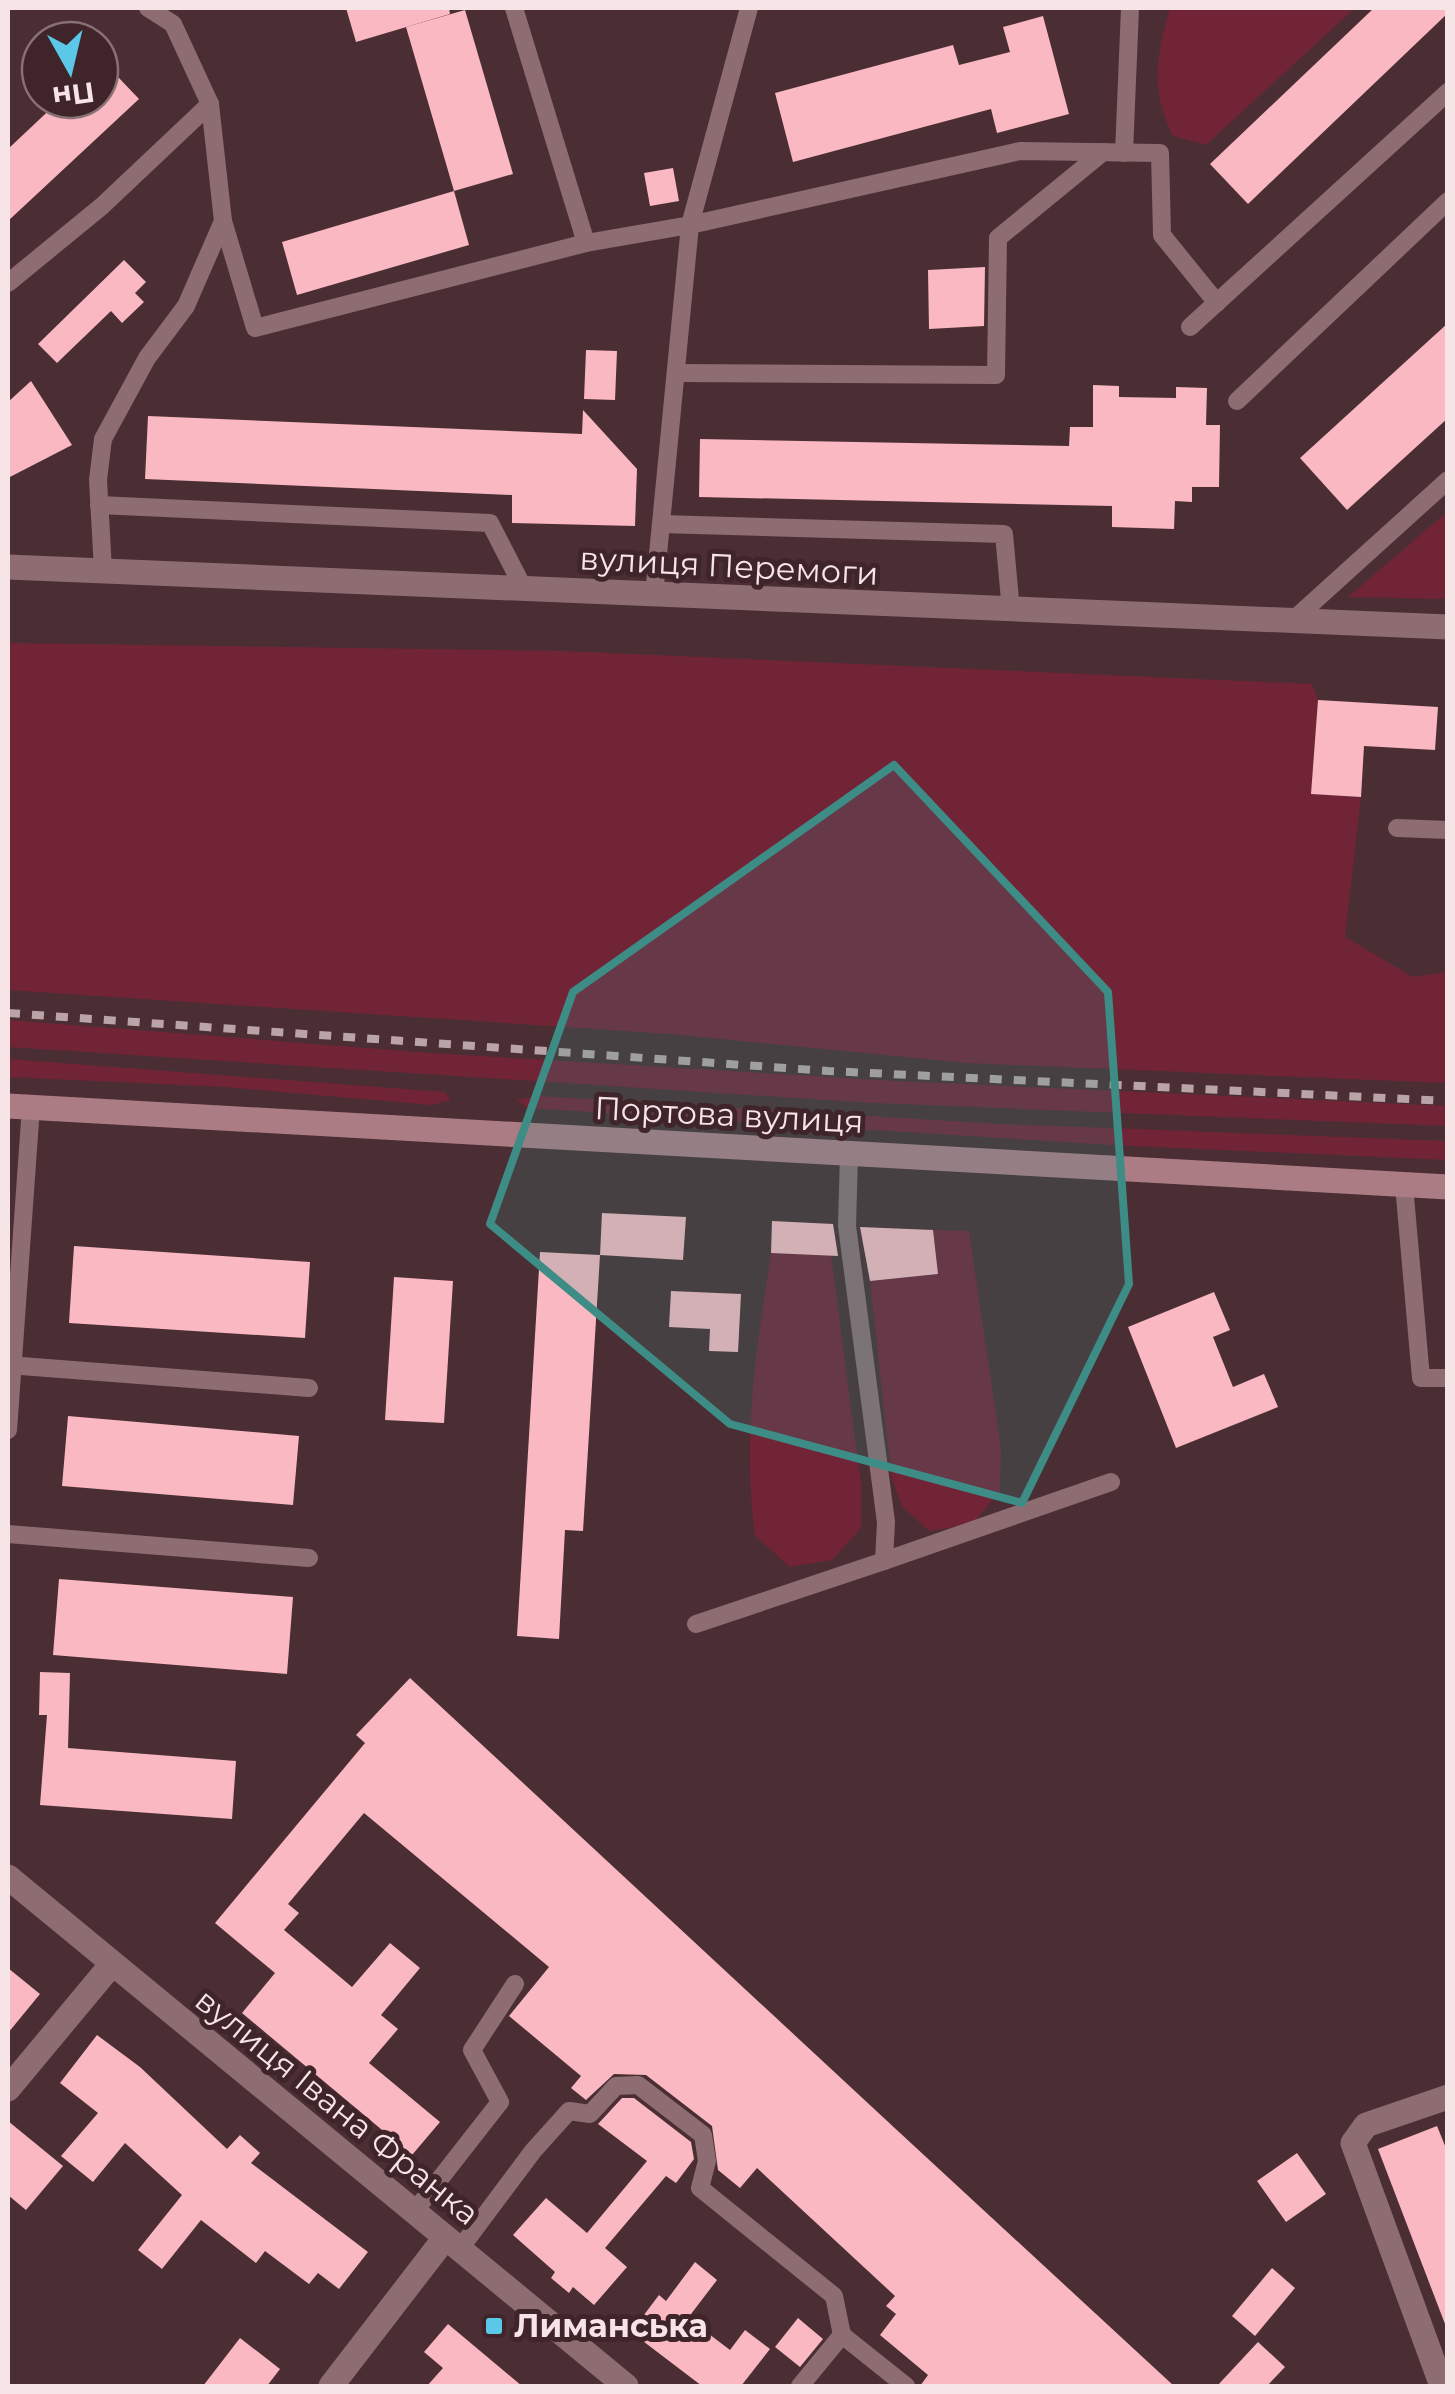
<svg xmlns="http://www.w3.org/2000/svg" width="1455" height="2394" font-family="Montserrat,sans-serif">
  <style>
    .green { fill: #722437 }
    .building { fill: #f9b8c2 }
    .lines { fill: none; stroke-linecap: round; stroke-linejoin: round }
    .lane { stroke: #8d6d72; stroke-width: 18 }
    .street { stroke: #8d6d72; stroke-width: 25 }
    .secondary { stroke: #ac7c84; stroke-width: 25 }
    .rail { stroke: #baa4a7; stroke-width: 8; stroke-dasharray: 12 12; stroke-linecap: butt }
    .marked { fill: #3d8c86; fill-opacity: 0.2; stroke: #3d8c86; stroke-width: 8; stroke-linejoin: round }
    .poi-dot { fill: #5ac8e6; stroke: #3f2429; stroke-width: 4 }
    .labels { text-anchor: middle; stroke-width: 10; stroke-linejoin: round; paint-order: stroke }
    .street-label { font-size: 32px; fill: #f6e4e6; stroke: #3f2429 }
    .poi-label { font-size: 32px; font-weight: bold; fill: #f6e4e6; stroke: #3f2429; text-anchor: start }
  </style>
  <rect width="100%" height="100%" fill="#4a2e33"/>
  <g class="green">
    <path d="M1170 8H1355L1206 145 1173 136C1150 90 1156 56 1170 8Z"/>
    <polygon points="1447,512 1447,599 1348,597"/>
    <polygon points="8,643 563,651 1312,684 1318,700 1311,794 1361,797 1345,937 1413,977 1447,972 1447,1083 967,1063 670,1034 8,990"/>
    <polygon points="8,1020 431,1053 895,1081 1447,1106 1447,1126 874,1103 8,1047"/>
    <polygon points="8,1059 445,1092 451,1100 431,1105 225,1087 8,1077"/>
    <polygon points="539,1096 1000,1124 1447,1141 1447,1160 1111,1145 527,1108 516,1100"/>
    <polygon points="933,1230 969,1231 1001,1449 1000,1491 972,1524 929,1531 902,1506 891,1475 870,1281 937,1274"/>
    <path d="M771 1253 831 1255 861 1485V1528L832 1560 790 1567 755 1536C742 1433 756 1354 771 1253Z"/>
  </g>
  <g class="building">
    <polygon points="346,8 449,8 450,14 356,42"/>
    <polygon points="1374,8 1448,8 1448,13 1248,204 1210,164"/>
    <polygon points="465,10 513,174 454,191 406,27"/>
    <polygon points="1043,16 1069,114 997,133 991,109 793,162 775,93 953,45 959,65 1010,52 1003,27"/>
    <polygon points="100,58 139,99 8,221 8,149 60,100 100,100"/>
    <polygon points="673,168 679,201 650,206 644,173"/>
    <polygon points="454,191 469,245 297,295 282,242"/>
    <polygon points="124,260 146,282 135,293 144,302 122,323 111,311 57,363 38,344"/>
    <polygon points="985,267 984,326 929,329 928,270"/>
    <polygon points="1448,323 1448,418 1347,510 1300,458"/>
    <polygon points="586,350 617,351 615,400 584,399"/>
    <polygon points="31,381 72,445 8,478 8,402"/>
    <polygon points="1093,385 1119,386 1119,397 1176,398 1176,387 1207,388 1206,425 1220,425 1219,487 1192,487 1192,502 1175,501 1174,529 1112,527 1112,506 699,497 700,439 1069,446 1070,427 1093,427"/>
    <polygon points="583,410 637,469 635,526 512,523 512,495 145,479 148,416 582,434"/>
    <polygon points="1318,700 1438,707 1435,750 1364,746 1361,797 1311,794"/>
    <polygon points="602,1213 686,1217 683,1260 600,1255"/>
    <polygon points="772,1221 833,1224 838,1256 771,1253"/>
    <polygon points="860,1227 933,1230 938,1274 870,1281"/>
    <polygon points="74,1246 310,1262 305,1338 69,1323"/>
    <polygon points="540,1252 600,1255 583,1531 565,1530 559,1639 517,1636"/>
    <polygon points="394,1277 453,1281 444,1423 385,1420"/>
    <polygon points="671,1291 741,1294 738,1352 709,1351 710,1329 669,1327"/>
    <polygon points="1214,1292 1230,1330 1213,1337 1233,1387 1264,1374 1278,1407 1176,1448 1128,1327"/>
    <polygon points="68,1416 299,1436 293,1505 62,1486"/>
    <polygon points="59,1579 293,1597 287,1674 53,1655"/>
    <polygon points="40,1672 70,1673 68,1748 236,1761 232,1819 40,1805 47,1715 39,1715"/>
    <polygon points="410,1678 899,2132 1174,2386 920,2386 928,2375 880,2335 896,2314 886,2306 895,2296 757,2168 740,2188 718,2170 712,2126 646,2075 614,2074 586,2100 571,2088 581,2076 509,2016 549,1967 364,1813 288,1904 299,1913 284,1930 352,1987 390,1943 420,1968 381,2015 398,2029 369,2063 440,2122 412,2155 242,2013 275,1973 215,1923 365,1743 356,1735"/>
    <polygon points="8,1968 40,1994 8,2033"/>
    <polygon points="97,2035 140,2067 227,2149 240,2135 260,2153 251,2163 368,2252 339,2289 318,2273 309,2284 265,2251 256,2263 201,2220 162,2269 138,2250 182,2195 125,2143 93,2182 61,2156 98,2113 60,2083"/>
    <polygon points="622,2098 634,2098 691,2142 694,2159 676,2183 666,2176 605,2248 627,2267 594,2305 573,2287 569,2293 551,2278 555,2272 513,2235 546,2198 587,2233 647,2161 598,2124"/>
    <polygon points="8,2121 63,2166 26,2210 8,2195"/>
    <polygon points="1437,2126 1448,2153 1445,2324 1378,2149"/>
    <polygon points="1297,2153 1326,2194 1286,2222 1257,2181"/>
    <polygon points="695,2262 717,2280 688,2318 730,2350 745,2330 770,2349 741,2386 702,2386 631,2332 659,2295 666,2301"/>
    <polygon points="1272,2268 1295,2288 1255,2336 1232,2316"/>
    <polygon points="798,2318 823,2339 800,2367 775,2347"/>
    <polygon points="448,2324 522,2386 427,2386 443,2368 424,2352"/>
    <polygon points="240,2338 280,2369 267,2386 203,2386"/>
    <polygon points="1258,2342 1285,2367 1267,2386 1217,2386"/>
  </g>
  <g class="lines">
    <g class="lane">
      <polyline points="514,8 586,243"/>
      <polyline points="1124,153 1130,8"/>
      <polyline points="223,221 255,328 586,243 690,225 1020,151 1160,153 1162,235 1217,303"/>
      <polyline points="8,283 102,206 210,104"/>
      <polyline points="1190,327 1448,92"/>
      <polyline points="676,373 996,375 998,238 1103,152"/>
      <polyline points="1237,401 1448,201"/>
      <polyline points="99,505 490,523 524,589"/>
      <polyline points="661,524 1004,534 1011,611"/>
      <polyline points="103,570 98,480 103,439 147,358 186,306 223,221 210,104 173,24 148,8"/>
      <polyline points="654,595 690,225 749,8"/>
      <polyline points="1290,623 1448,480"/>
      <polyline points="1397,828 1448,830"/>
      <polyline points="849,1154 847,1226 886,1522 884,1561 1111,1482"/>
      <polyline points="1404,1185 1421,1378 1448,1378"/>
      <polyline points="8,1365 309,1388"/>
      <polyline points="8,1430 31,1107"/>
      <polyline points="8,1534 309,1558"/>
      <polyline points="696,1624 884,1561"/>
      <polyline points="414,2212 500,2102 472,2050 515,1984"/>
      <polyline points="459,2250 533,2151 569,2111 590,2114 616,2086 638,2085 703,2135 707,2161 700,2188 834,2296 842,2335"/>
      <polyline points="800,2386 842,2335 906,2386"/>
    </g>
    <g class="street">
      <polyline points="8,567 1448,627"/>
      <polyline points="8,1877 626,2386"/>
      <polyline points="8,2089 112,1964"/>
      <polyline points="331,2386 445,2238"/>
      <polyline points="1442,2386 1353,2143 1366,2125 1448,2097"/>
    </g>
    <polyline class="secondary" points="8,1106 1448,1187"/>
    <polyline class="rail" points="8,1013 828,1071 1448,1101"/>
  </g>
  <path class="marked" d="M894 765 1108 992 1129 1284 1022 1503 730 1424 490 1224 573 992Z"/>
  <rect class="poi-dot" x="484" y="2316" width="20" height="20" rx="5"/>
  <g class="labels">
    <g class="street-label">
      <text transform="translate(729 566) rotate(3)" y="11">вулиця Перемоги</text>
      <text transform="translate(729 1115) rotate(3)" y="11">Портова вулиця</text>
      <text transform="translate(337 2107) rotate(39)" y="11">вулиця Івана Франка</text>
    </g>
    <g class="poi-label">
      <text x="514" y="2337">Лиманська</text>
    </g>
  </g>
  <rect width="1455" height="2394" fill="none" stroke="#f6e4e6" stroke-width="20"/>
  <g transform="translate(70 70) rotate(172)"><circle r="48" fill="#3f2429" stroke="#887175" stroke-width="2.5"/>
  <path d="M0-8L18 38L0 25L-18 38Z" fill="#5ac8e6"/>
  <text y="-15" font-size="28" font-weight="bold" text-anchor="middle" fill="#f6e4e6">Пн</text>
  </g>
</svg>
